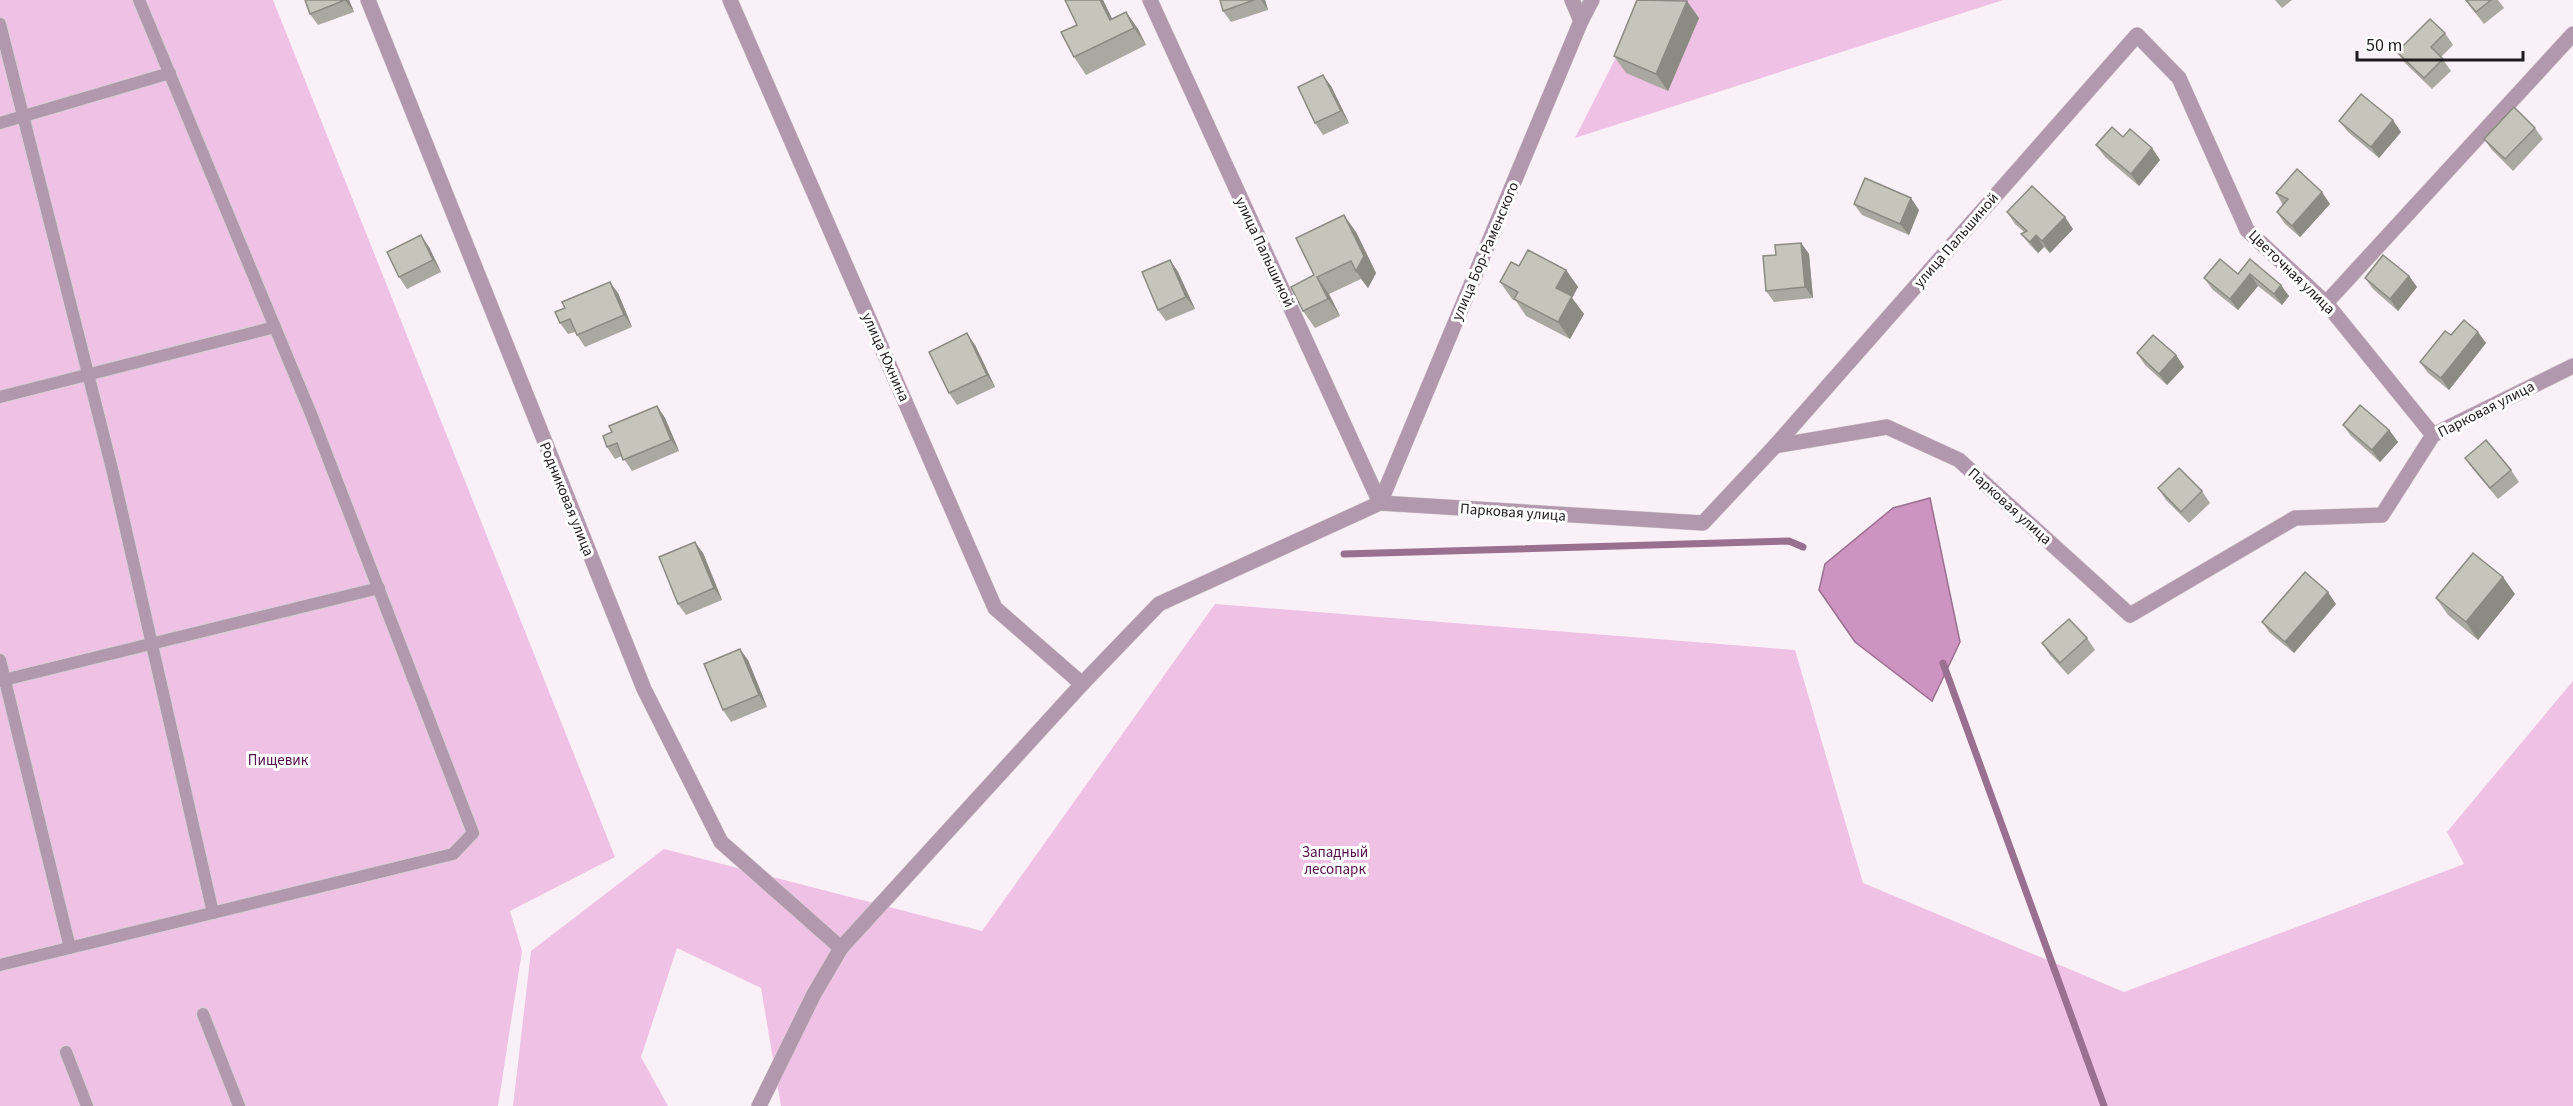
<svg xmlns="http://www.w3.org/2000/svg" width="2573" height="1106" font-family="'Source Sans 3',sans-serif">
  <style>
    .green { fill: #efc2e5 }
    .water { fill: #ce94c1; stroke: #9a7090; stroke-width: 1.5 }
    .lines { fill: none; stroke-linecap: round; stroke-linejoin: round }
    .stream { stroke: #9a7090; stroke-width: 7 }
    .lane-casing { stroke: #d7ced4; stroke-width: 14 }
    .street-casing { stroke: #d7ced4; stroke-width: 16 }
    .lane { stroke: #b298ac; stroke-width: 12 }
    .street { stroke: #b298ac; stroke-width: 15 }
    .wall { fill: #aaa9a1 }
    .shaded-wall { fill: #8b8a83 }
    .building { fill: #c6c5bb; stroke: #8b8a83; stroke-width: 1.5 }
    .labels { text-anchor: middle; stroke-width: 6; stroke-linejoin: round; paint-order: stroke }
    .street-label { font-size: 15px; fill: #1f1b1e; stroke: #fff }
    .park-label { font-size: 15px; fill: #540f4a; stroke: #fff }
  </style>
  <rect width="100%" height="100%" fill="#faf0f7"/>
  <g class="green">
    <polygon points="0,0 273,0 615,857 510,911 522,951 498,1106 0,1106"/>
    <polygon points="1645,0 2003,0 1575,138"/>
    <polygon points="1215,604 1795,650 1863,883 2124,992 2464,864 2447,832 2573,681 2573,1106 781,1106 761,988 677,948 641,1057 668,1106 513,1106 531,951 664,849 982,931"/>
  </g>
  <polygon class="water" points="1930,498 1960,642 1932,701 1855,642 1819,590 1825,564 1893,508"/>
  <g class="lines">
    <g class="stream">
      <polyline points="1344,554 1789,541 1803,547"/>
      <polyline points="1943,663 2104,1106"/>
    </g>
    <g class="lane-casing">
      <g id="lane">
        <polyline points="0,24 113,473 213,913"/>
        <polyline points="0,123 170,73"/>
        <polyline points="0,397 275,327"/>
        <polyline points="0,660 70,948"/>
        <polyline points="0,681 379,588"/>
        <polyline points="0,965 453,854 473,833 311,414 139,0"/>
        <polyline points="203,1014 239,1106"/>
        <polyline points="66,1052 87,1106"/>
      </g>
    </g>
    <g class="street-casing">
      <g id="street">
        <polyline points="368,0 644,689 721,842 841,948"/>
        <polyline points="730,0 995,608 1082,684"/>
        <polyline points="1150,0 1380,503"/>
        <polyline points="1572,0 1581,21"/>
        <polyline points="2326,303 2573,34"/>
        <polyline points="1775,446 2137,35 2179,78 2247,230 2326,303 2433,435"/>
        <polyline points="1380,503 1581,21 1592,0"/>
        <polyline points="759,1106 814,994 841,948 1082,684 1159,604 1380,503 1703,523 1775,446 1887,427 1959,460 2130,615 2295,518 2382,515 2433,435 2573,366"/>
      </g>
    </g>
    <use href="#lane" class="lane"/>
    <use href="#street" class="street"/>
  </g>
  <g class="wall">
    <polygon points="305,0 349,0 354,12 318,25 310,14"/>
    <polygon points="1065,0 1103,0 1112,19 1126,12 1138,29 1146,45 1086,75 1074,57 1077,25"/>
    <polygon points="1220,0 1265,0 1268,10 1231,22 1223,11"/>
    <polygon points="2275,0 2292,0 2282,8"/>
    <polygon points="2465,0 2498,0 2504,8 2484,24"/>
    <polygon points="1699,18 1668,91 1626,73 1614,56"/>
    <polygon points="2445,33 2453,45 2441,57 2451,71 2432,89 2405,63 2397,52"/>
    <polygon points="1331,86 1349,123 1323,135 1315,123"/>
    <polygon points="2339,121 2401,132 2379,158 2348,132"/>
    <polygon points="2535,128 2543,139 2513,171 2492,150 2484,139"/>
    <polygon points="2123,137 2152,148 2160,160 2139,186 2105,157 2096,145"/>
    <polygon points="2276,193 2330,204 2300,237 2285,224 2277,212 2283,205"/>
    <polygon points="1854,204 1919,210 1909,235 1862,215"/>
    <polygon points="2007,212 2073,229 2050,253 2044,247 2038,253 2030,245 2021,234 2024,232 2015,224"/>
    <polygon points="1356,232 1376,273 1368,288 1361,279 1329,294 1340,316 1315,328 1303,311 1314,275"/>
    <polygon points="1801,243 1809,254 1813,298 1774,302 1766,291 1776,255"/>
    <polygon points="429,247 441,272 407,289 399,277"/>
    <polygon points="2250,259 2289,296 2282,305 2258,286 2238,310 2213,290 2204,278 2238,274"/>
    <polygon points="1170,260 1178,272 1195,309 1166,321 1158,310"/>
    <polygon points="1519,266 1566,270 1578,287 1572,298 1584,314 1570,339 1526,316 1516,301 1512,299 1500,282"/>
    <polygon points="2409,276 2417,287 2398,311 2373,289 2365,278"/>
    <polygon points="618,293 632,327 585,347 575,332 568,334 560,323"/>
    <polygon points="2451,335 2486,343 2449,390 2428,373 2420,362"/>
    <polygon points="975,345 995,387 957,405 949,393"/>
    <polygon points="2137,353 2176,355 2184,367 2167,385 2145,365"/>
    <polygon points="657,406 665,418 679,451 632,471 622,456 615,459 607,447 612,432"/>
    <polygon points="2343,425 2389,430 2398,442 2380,462 2351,436"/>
    <polygon points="2465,458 2511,470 2519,482 2498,499 2473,469"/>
    <polygon points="2158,488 2202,491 2210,503 2189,523 2166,500"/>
    <polygon points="703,553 722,600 686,615 678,604"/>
    <polygon points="2515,594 2478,640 2448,615 2436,598"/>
    <polygon points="2336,604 2294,653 2270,633 2262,622"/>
    <polygon points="2087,638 2095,650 2068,675 2050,655 2042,643"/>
    <polygon points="748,660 767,707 731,722 723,710"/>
  </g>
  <g class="shaded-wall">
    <polygon points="345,0 349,0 354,12"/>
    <polygon points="1100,0 1103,0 1120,35 1110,20"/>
    <polygon points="1261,0 1265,0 1268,10"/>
    <polygon points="1687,1 1699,18 1668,91 1656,74"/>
    <polygon points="1126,12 1138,29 1146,45 1134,28"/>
    <polygon points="1323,75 1331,86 1349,123 1341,111"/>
    <polygon points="2393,120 2401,132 2379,158 2371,147"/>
    <polygon points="2152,148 2160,160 2139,186 2131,174"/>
    <polygon points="2322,192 2330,204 2300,237 2292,226"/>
    <polygon points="1911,198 1919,210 1909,235 1900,224"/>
    <polygon points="1344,215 1356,232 1376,273 1368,288 1356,271"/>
    <polygon points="2065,217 2073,229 2050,253 2042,241"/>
    <polygon points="421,235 429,247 441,272 433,260"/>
    <polygon points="2036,235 2044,247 2038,253 2030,242"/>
    <polygon points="1801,243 1809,254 1813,298 1805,287"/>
    <polygon points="1170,260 1178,272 1195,309 1186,297"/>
    <polygon points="1566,270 1578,287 1572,298 1584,314 1570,339 1558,322 1556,288"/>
    <polygon points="2250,274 2258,286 2238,310 2230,299"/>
    <polygon points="2409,276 2417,287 2398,311 2390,299"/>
    <polygon points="1317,277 1329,294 1340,316 1328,299"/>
    <polygon points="610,282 618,293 632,327 624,315"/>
    <polygon points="2281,285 2289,296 2282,305 2274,294"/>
    <polygon points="2478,332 2486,343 2449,390 2441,378"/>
    <polygon points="967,333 975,345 995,387 987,375"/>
    <polygon points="2176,355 2184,367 2167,385 2159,374"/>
    <polygon points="657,406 665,418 679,451 671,440"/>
    <polygon points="2389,430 2398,442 2380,462 2372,450"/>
    <polygon points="695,542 703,553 722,600 714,588"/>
    <polygon points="2503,577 2515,594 2478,640 2466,622"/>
    <polygon points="2328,592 2336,604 2294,653 2285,642"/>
    <polygon points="740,649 748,660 767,707 759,695"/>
  </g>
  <g class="building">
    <polygon points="305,0 345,0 310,14"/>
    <polygon points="1065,0 1100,0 1110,20 1126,12 1134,28 1074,57 1061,32 1077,25"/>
    <polygon points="1220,0 1254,0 1223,11"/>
    <polygon points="1637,0 1687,1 1656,74 1614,56"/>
    <polygon points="2466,0 2491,0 2476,12"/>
    <polygon points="2430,19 2445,33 2431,47 2443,59 2424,78 2397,52"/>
    <polygon points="1323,75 1341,111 1315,123 1298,87"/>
    <polygon points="2361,94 2393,120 2371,147 2339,121"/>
    <polygon points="2514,107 2535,128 2505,159 2484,139"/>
    <polygon points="2112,127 2123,137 2130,129 2152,148 2131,174 2096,145"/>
    <polygon points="2297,169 2322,192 2292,226 2277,212 2288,199 2276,193"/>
    <polygon points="1865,178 1911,198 1900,224 1854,204"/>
    <polygon points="2032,186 2065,217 2042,241 2036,235 2030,242 2021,234 2027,231 2007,212"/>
    <polygon points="1344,215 1364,256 1356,271 1351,261 1317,277 1328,299 1303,311 1291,287 1314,275 1296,238"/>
    <polygon points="421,235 433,260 399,277 387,252"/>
    <polygon points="1801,243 1805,287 1766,291 1763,256 1776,255 1775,245"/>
    <polygon points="1528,250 1566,270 1556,288 1572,296 1558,322 1514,299 1518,292 1500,282 1511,262 1519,266"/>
    <polygon points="2383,255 2409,276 2390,299 2365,278"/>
    <polygon points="2220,259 2238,274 2250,259 2281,285 2274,294 2250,274 2230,299 2204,278"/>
    <polygon points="1170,260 1186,297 1158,310 1142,272"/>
    <polygon points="610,282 624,315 577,335 570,319 560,323 555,312 565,308 562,302"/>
    <polygon points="2464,320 2478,332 2441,378 2420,362 2445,331 2451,335"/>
    <polygon points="967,333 987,375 949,393 929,352"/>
    <polygon points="2153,335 2176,355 2159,374 2137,353"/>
    <polygon points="2360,405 2389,430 2372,450 2343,425"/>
    <polygon points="657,406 671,440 623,460 617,443 607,447 603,436 612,432 609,426"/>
    <polygon points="2486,440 2511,470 2490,488 2465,458"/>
    <polygon points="2179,468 2202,491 2181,512 2158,488"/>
    <polygon points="695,542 714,588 678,604 659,557"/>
    <polygon points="2473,553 2503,577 2466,622 2436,598"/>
    <polygon points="2305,572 2328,592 2285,642 2262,622"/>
    <polygon points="2069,619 2087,638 2060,663 2042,643"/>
    <polygon points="740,649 759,695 723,710 704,664"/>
  </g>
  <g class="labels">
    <g class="street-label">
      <text transform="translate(1956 240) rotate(-49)" y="5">улица Пальшиной</text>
      <text transform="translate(1485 251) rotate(-67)" y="5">улица Бор-Раменского</text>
      <text transform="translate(1265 252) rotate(65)" y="5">улица Пальшиной</text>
      <text transform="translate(2292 272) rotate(44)" y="5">Цветочная улица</text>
      <text transform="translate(886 357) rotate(66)" y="5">улица Юхнина</text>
      <text transform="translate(2486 409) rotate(-27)" y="5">Парковая улица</text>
      <text transform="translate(567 499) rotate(68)" y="5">Родниковая улица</text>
      <text transform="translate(2010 506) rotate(42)" y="5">Парковая улица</text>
      <text transform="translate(1513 512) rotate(4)" y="5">Парковая улица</text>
    </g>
    <g class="park-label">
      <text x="278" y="765">Пищевик</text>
      <text x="1335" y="857">Западный<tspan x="1335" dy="17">лесопарк</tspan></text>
    </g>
  </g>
  <path d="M2357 51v9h166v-9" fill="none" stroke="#1f1b1e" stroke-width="3"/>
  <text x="2366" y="51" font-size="18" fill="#1f1b1e" stroke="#ffffff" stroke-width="4.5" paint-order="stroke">50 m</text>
</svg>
